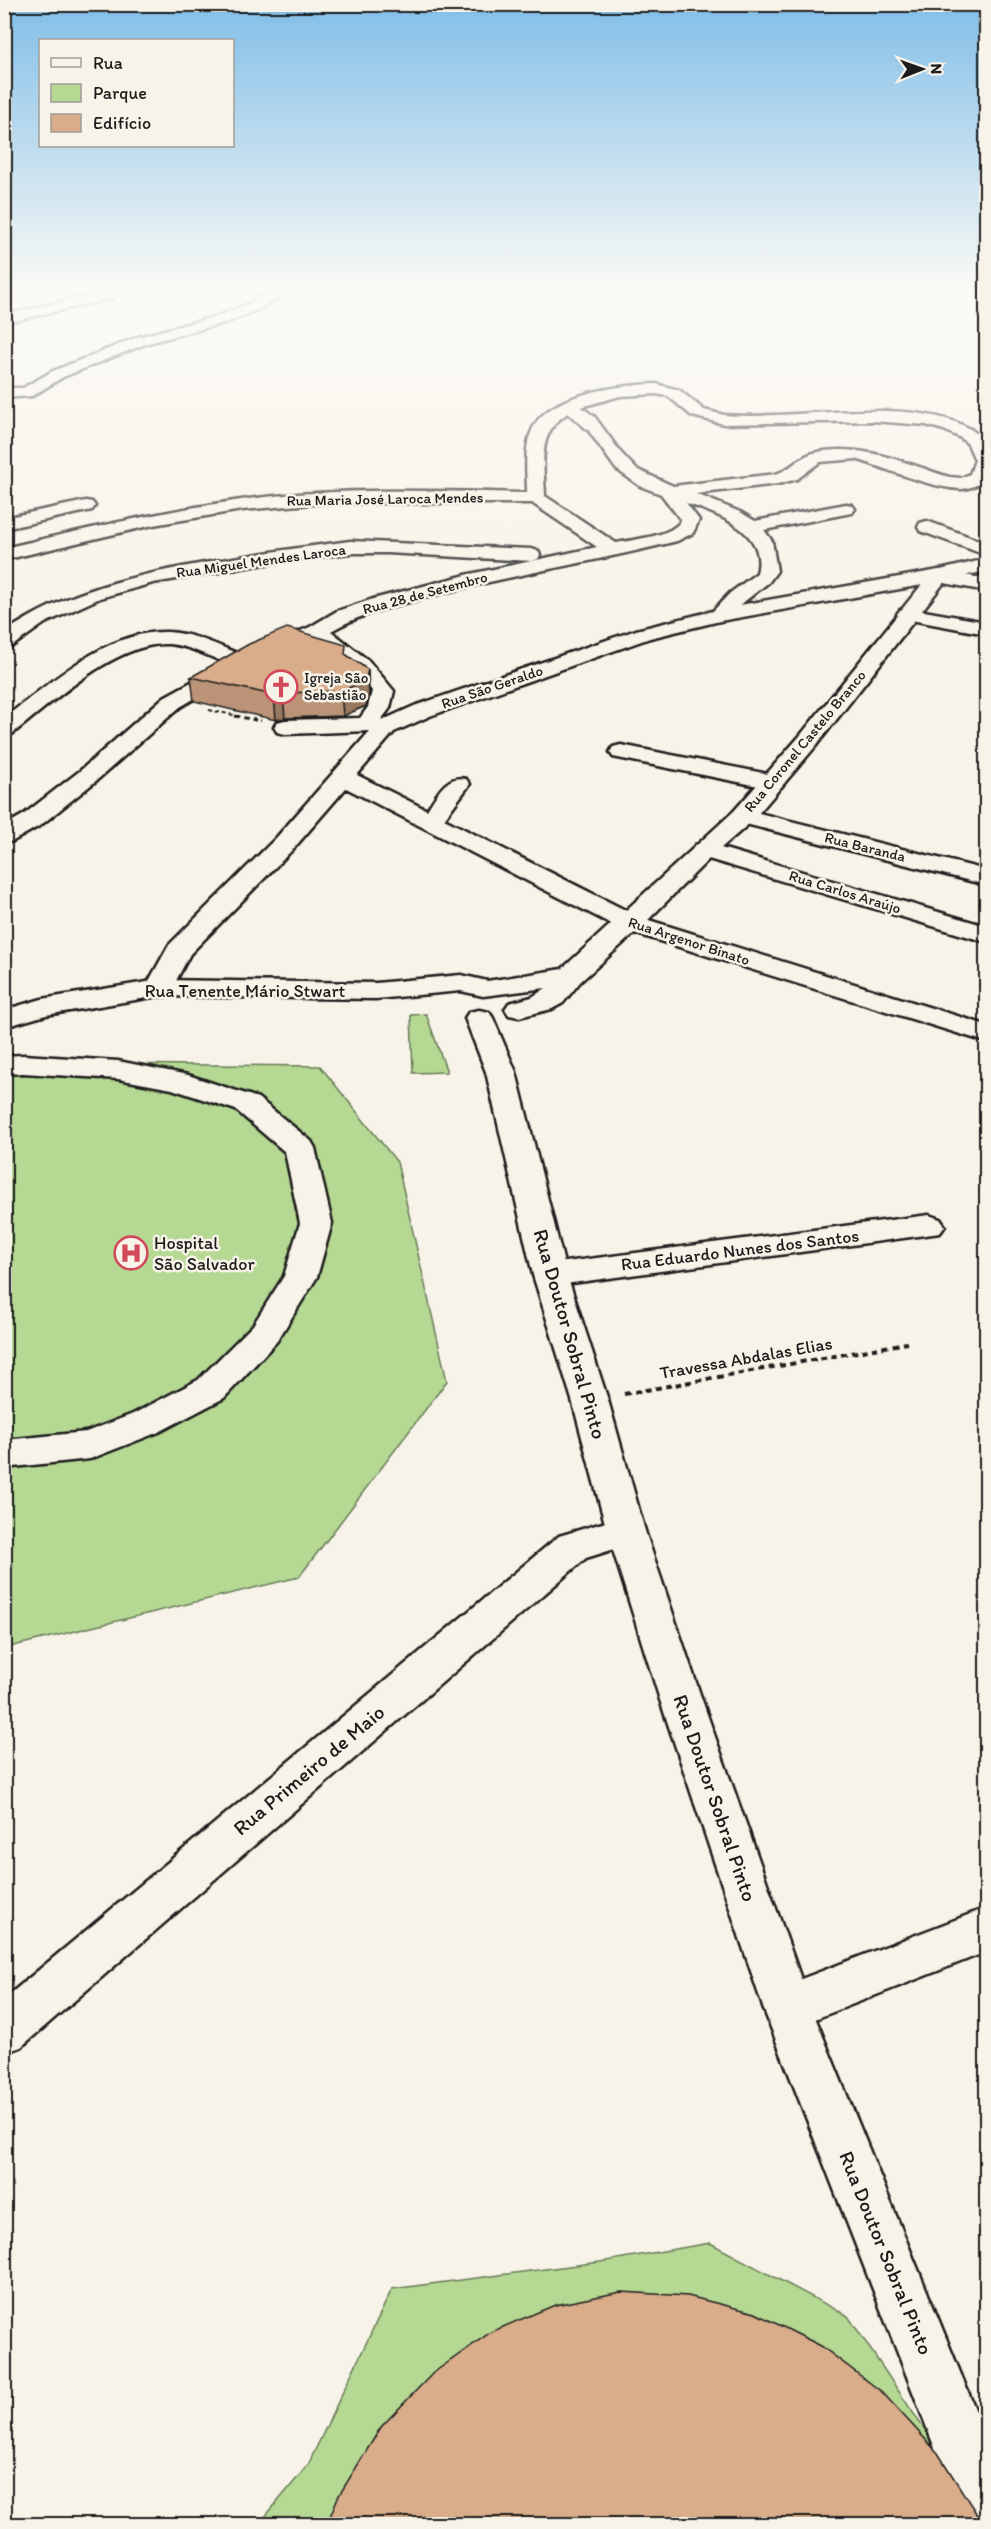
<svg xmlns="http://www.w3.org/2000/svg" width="991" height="2529" font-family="Itim,sans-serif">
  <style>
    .green { fill: #b5d893; stroke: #687a58; stroke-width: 1.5 }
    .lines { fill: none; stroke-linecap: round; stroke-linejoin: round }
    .minor-casing { stroke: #1c1c1c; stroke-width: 5 }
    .major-casing { stroke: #1c1c1c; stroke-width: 5 }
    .path-far3 { stroke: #1c1c1c; stroke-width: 1.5; stroke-dasharray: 3 2; stroke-linecap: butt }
    .path-far2 { stroke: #1c1c1c; stroke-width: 2; stroke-dasharray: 4 3; stroke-linecap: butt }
    .path-far1 { stroke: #1c1c1c; stroke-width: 3; stroke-dasharray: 4.5 4; stroke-linecap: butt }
    .path { stroke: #1c1c1c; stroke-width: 4; stroke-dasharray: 6 4.5; stroke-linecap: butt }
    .minor { fill: #f7f3e8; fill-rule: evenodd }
    .major { fill: #f7f3e8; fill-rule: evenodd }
    .wall { fill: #bb9477; stroke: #1c1c1c; stroke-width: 1.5 }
    .shaded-wall { fill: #987861; stroke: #1c1c1c; stroke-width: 1.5 }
    .building { fill: #d9ac8a; stroke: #1c1c1c; stroke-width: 1.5 }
    .labels { text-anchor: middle; stroke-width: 5; stroke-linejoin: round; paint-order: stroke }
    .far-street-label { font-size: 15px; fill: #1c1c1c; stroke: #f7f3e8 }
    .far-poi-label { font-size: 15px; fill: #1c1c1c; stroke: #f7f3e8; text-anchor: start }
    .street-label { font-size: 18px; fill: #1c1c1c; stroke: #f7f3e8 }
    .poi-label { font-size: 18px; fill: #1c1c1c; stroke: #f7f3e8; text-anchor: start }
    .near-street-label { font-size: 21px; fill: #1c1c1c; stroke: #f7f3e8 }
  </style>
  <rect width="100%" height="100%" fill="#f7f3e8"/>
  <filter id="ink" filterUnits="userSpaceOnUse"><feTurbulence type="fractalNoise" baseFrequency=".0167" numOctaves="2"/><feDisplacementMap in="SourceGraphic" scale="12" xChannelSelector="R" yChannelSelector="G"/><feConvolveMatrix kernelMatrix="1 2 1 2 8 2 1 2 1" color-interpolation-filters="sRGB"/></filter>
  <g filter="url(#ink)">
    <g class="green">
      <polygon points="426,1014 447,1072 413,1073 411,1015"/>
      <polygon points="91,1064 320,1066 397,1162 447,1381 299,1577 5,1648 4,1075"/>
      <polygon points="710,2243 848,2316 943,2457 957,2524 259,2524 308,2465 392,2289 600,2262"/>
    </g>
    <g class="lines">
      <g class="minor-casing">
        <g id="minor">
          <polygon points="275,288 293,288 257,310 228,322 148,343 63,377 32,396 4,398 4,388 23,388 53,371 138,337 218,316 247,304"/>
          <polygon points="109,291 114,292 116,295 114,298 4,323 4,315"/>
          <path d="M656 384 679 390 704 410 724 415C793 421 911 394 972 430 978 434 983 441 986 448V477C981 484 969 489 961 489 931 488 885 468 856 459L820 462 797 479 778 484 696 494 740 512 755 521 846 504 852 505 855 509 852 513 846 514 764 530 772 541 777 571 769 582 740 605 939 570 986 579V591L939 582 720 621 650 638 430 716 394 732 357 775 427 810C437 795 446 774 466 779L470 784 444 819 639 917 986 1025V1042L621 929 346 788 294 848 190 954 169 994 159 996 149 994 145 988 169 945 276 838 370 731 285 734 277 732 274 727 277 722 285 720 360 718 368 707 372 691C358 669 335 655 315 639L250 666 180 707 97 780 41 825 13 841 4 843V826L23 815 81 770 164 697 226 663C208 656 189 646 169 644 116 641 52 703 12 734L4 736V718C51 683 106 630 168 632 193 633 219 646 242 655L310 627 337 611 373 599 470 574 597 547 532 503H324L242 510 153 525 4 560V548C83 530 161 511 241 500 335 487 432 491 527 493 527 471 523 448 533 428 550 393 622 385 656 384ZM656 394 668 396 692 416 724 424 872 421 926 425 944 430 961 438 968 444 975 460 970 474 961 478 949 477C905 463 860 442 813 453 799 457 790 470 776 474L673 486 636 469 621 453 594 416 581 407 620 396ZM568 413 589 431 616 469 640 486 661 494 681 520C674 536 632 540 616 543L545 496C544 463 536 433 568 413ZM686 503C716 514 768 530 757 573L730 593 713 611 636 630 414 706 383 720H381L390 708 394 691 369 661 331 631C364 612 401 604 439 594 517 574 598 561 677 541L693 533 699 520Z"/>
          <polygon points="86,501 92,502 95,506 92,510 4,529 4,518"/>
          <polygon points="927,521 986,543 986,555 920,531 918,527 920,523"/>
          <path d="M350 541 531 549 538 551 540 555 538 559 531 561 387 553H350L289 560 153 583 100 598 45 623 11 647 4 649V633C66 590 136 575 210 562 256 554 303 547 350 541Z"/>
          <polygon points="907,608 986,622 986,634 900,618 897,614 900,610"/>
          <polygon points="621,745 773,775 781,777 785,782 781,787 773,789 613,757 610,752 613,747"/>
          <polygon points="743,809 986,870 986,885 734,821 731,816 734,811"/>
          <polygon points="704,843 986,926 986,942 695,855 692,850 695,845"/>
          <polygon points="23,1055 118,1061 188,1075 258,1098 311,1141 315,1148 332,1223 317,1277 277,1341 224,1398 159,1432 90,1459 4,1468 4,1440 86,1432 133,1414 198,1380 253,1325 284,1276 300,1223 285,1152 236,1110 172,1089 118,1079 23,1073 4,1074 4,1056"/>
          <polygon points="929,1215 940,1219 945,1226 940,1233 550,1286 538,1283 533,1275 538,1267 550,1264"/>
          <polygon points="626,1516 640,1521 645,1531 640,1541 586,1558 21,2047 4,2053 4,1999 559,1536"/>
          <polygon points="986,1908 986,1952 787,2030 770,2023 763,2007 770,1991"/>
        </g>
      </g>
      <g class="major-casing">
        <g id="major">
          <polygon points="986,559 986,571 946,580 815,747 752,821 713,855 639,929 580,982 563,1003 552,1009 519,1017 509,1015 505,1009 509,1003 532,997 546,988 483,996 461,991 376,999 159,996 46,1015 4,1027 4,1010 42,999 159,980 376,983 461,975 487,981 562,969 734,811 799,737 932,572"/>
          <polygon points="479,1010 489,1012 493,1018 516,1072 567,1275 608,1400 645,1531 702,1700 811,2007 986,2436 986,2524 965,2524 957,2505 763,2007 660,1700 607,1531 572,1400 533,1275 486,1072 465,1018 469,1012"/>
        </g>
      </g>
      <polyline class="path-far3" points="128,293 166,288"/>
      <polyline class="path-far2" points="209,710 243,717"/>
      <polyline class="path-far1" points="235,716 261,721"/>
      <polyline class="path" points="624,1394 907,1343"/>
      <use href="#minor" class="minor"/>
      <use href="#major" class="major"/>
    </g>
    <polygon class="wall" points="347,655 368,670 369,695 366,706 343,716 285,718 276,720 194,701 191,677"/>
    <g class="shaded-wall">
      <polygon points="368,670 369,695 366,706 343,716 341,691"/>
      <polygon points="283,693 285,718 276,720 274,695"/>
    </g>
    <g class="building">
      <polygon points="287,628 346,645 345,654 368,670 365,681 341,691 283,693 274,695 191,677 249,644"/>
      <polygon points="621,2292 688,2296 755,2313 821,2346 882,2392 938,2453 983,2524 327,2524 338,2497 381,2427 433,2373 491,2332 555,2305"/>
    </g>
  </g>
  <linearGradient id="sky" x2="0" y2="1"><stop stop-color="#81bee8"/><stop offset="0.45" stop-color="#fbfaf5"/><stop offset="1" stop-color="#fbfaf5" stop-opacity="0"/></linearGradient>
  <rect width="991" height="642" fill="url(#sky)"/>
  <defs>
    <g id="church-ring" transform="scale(1.725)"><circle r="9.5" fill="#f7f3e8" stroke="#d1495b" stroke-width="1.5"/><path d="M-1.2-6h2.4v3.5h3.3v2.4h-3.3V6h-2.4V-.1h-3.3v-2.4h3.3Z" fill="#d1495b"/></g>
    <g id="hospital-ring" transform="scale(1.725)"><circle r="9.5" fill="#f7f3e8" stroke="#d1495b" stroke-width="1.5"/><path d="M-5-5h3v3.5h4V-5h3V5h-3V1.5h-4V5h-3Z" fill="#d1495b"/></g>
  </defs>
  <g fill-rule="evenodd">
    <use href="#church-ring" x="281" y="687"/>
    <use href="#hospital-ring" x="131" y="1253"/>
  </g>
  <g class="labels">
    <g class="far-street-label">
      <text transform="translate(385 499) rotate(-1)" y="5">Rua Maria José Laroca Mendes</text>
      <text transform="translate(261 561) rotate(-8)" y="5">Rua Miguel Mendes Laroca</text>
      <text transform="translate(425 593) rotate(-15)" y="5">Rua 28 de Setembro</text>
      <text transform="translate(492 687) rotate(-19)" y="5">Rua São Geraldo</text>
      <text transform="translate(805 741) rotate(-50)" y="5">Rua Coronel Castelo Branco</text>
      <text transform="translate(865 847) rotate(14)" y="5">Rua Baranda</text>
      <text transform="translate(845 892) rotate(17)" y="5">Rua Carlos Araújo</text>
      <text transform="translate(689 941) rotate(18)" y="5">Rua Argenor Binato</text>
    </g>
    <g class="far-poi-label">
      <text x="304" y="683">Igreja São<tspan x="304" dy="17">Sebastião</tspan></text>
    </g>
    <g class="street-label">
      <text x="245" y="997">Rua Tenente Mário Stwart</text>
      <text transform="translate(740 1250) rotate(-7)" y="6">Rua Eduardo Nunes dos Santos</text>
      <text transform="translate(746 1358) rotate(-10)" y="6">Travessa Abdalas Elias</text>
    </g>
    <g class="poi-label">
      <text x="154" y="1249">Hospital<tspan x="154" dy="21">São Salvador</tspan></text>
    </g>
    <g class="near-street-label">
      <text transform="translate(570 1334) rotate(74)" y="7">Rua Doutor Sobral Pinto</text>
      <text transform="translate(309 1770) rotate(-40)" y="7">Rua Primeiro de Maio</text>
      <text transform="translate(715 1798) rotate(71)" y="7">Rua Doutor Sobral Pinto</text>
      <text transform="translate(886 2253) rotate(68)" y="7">Rua Doutor Sobral Pinto</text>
    </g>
  </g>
  <rect width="991" height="2529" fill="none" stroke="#f7f3e8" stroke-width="24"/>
  <rect x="12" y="12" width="967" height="2505" fill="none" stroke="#1c1c1c" stroke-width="2" filter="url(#ink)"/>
  <rect x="39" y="39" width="195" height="108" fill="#f7f3e8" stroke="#9f9d96" stroke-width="1.5"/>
  <rect x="51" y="58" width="30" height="9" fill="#f7f3e8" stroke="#9f9d96" stroke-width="1.5"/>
  <text x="93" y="69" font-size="18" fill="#1c1c1c">Rua</text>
  <rect x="51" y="84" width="30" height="18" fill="#b5d893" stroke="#9f9d96" stroke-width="1.5"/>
  <text x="93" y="99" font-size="18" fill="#1c1c1c">Parque</text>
  <rect x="51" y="114" width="30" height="18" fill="#d9ac8a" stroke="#9f9d96" stroke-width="1.5"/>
  <text x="93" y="129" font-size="18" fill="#1c1c1c">Edifício</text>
  <g transform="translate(922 69) rotate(89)" stroke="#f7f3e8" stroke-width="4.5" paint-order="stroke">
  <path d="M0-4.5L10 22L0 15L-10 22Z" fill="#1c1c1c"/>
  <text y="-9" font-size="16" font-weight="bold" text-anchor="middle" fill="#1c1c1c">N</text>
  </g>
</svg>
